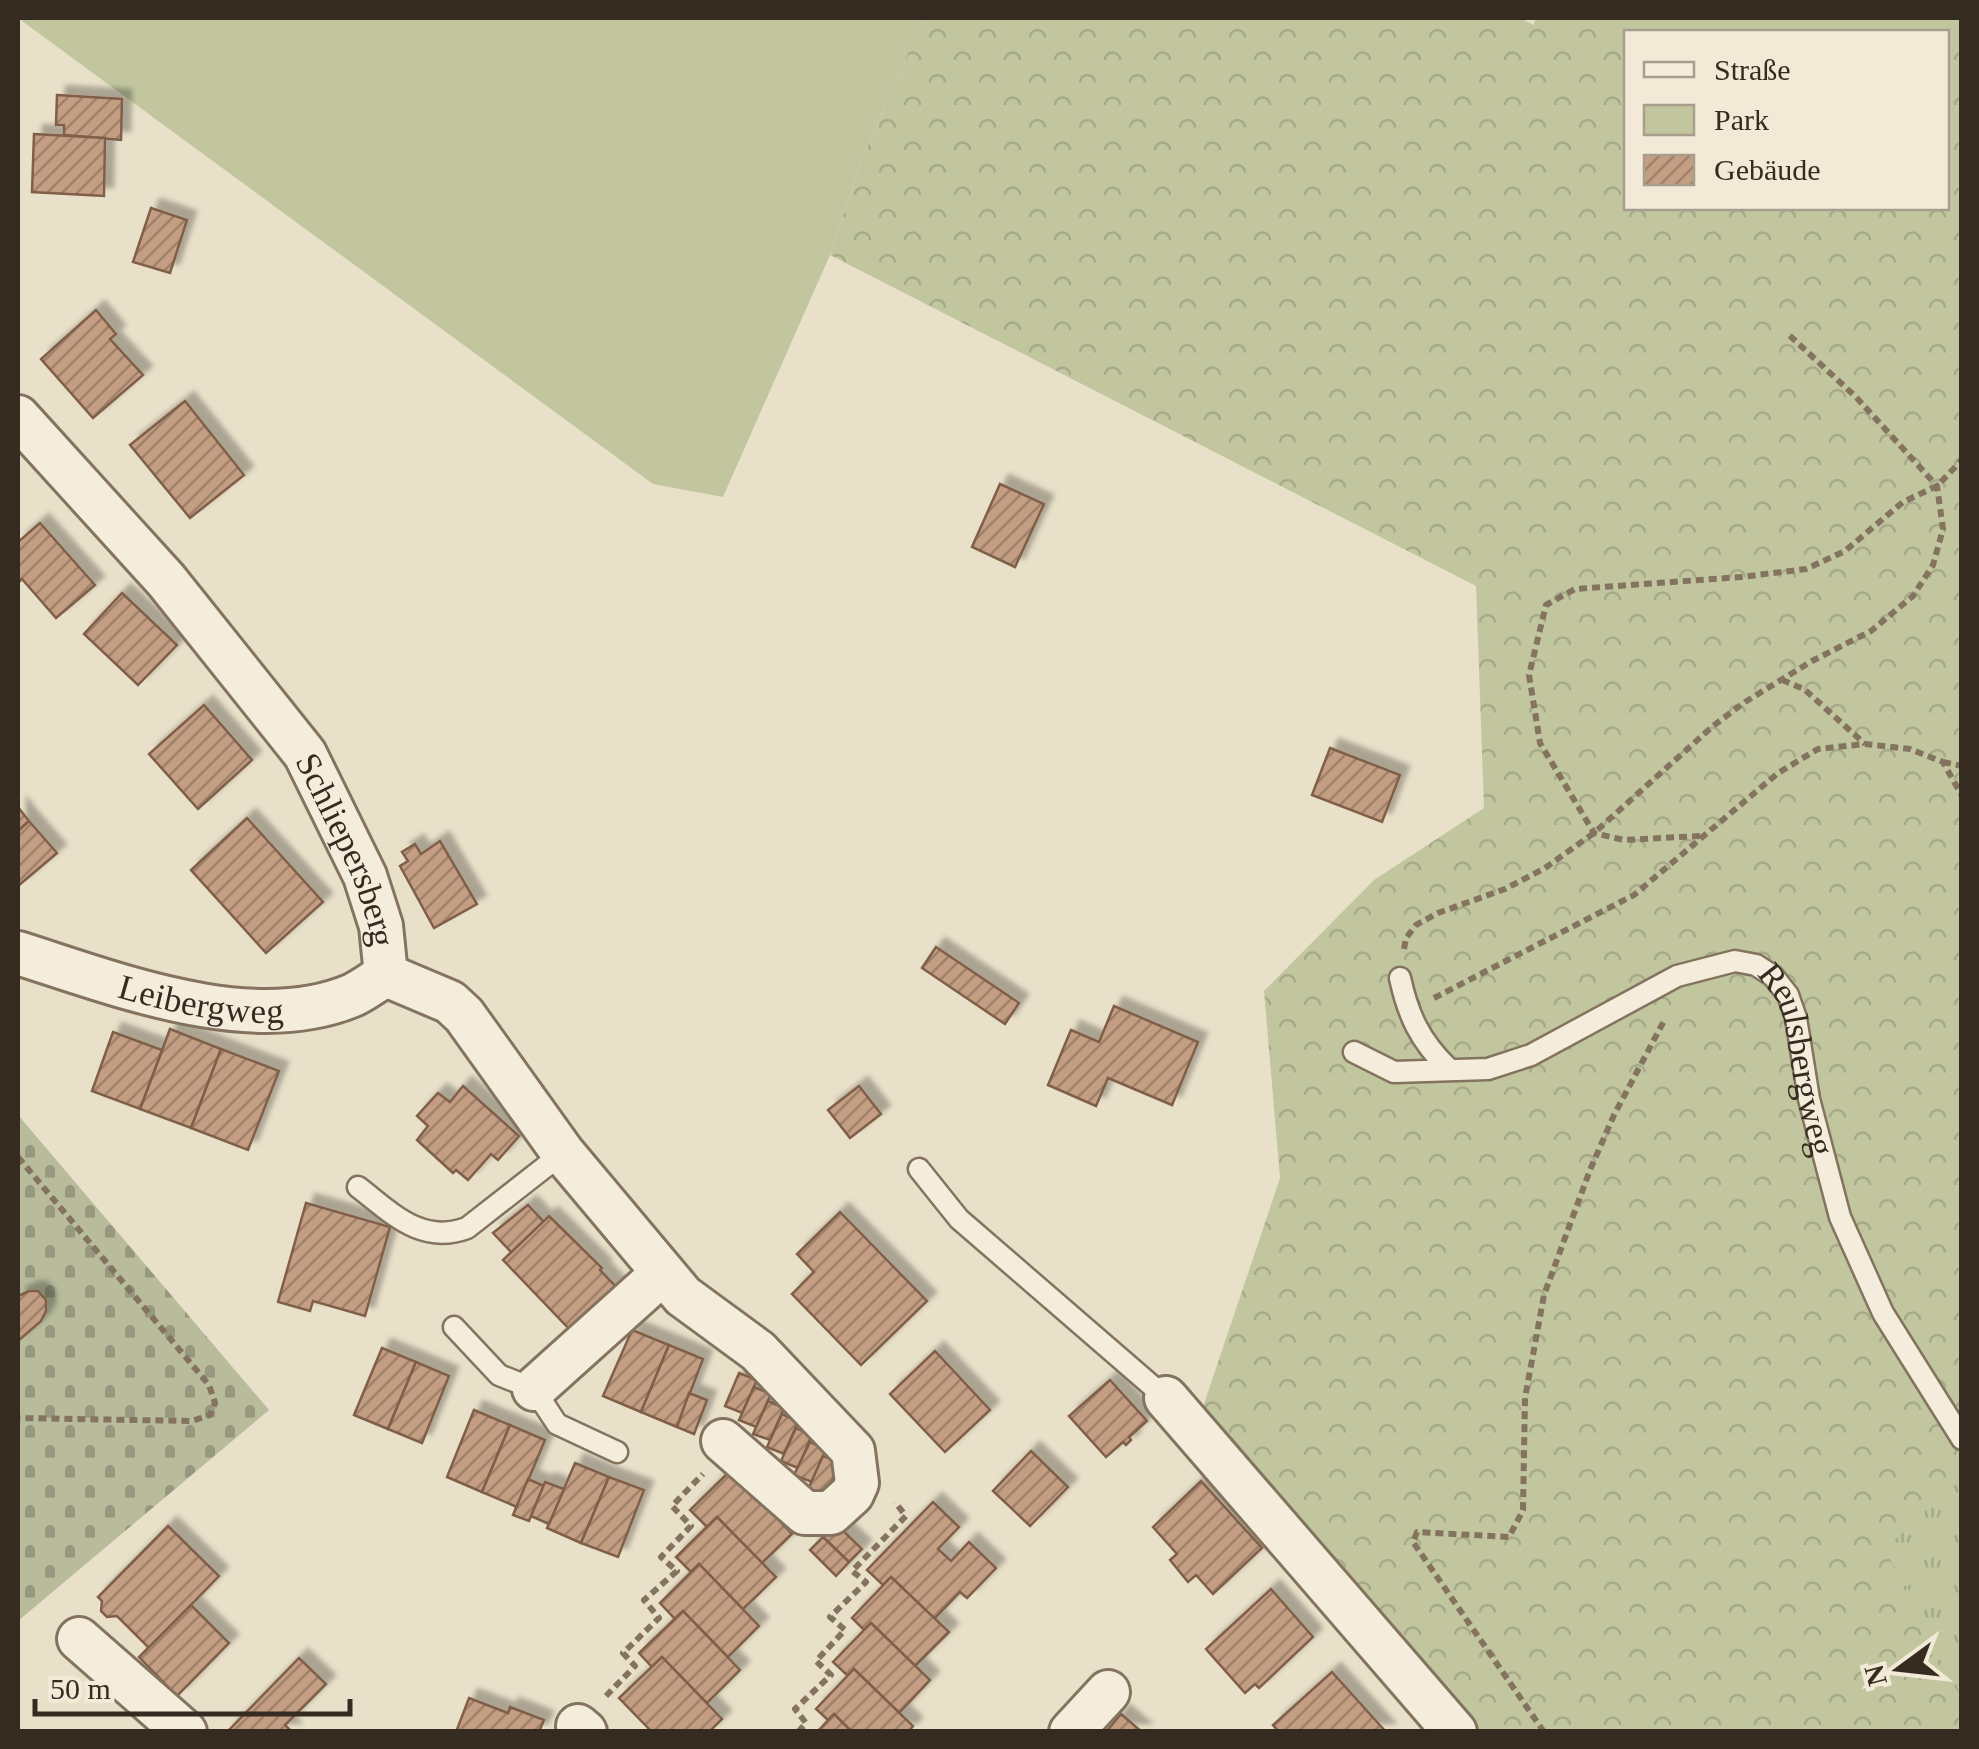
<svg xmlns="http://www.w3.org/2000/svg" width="1979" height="1749" font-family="'Times New Roman',serif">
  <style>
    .green { fill: #c1c69e }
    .forest { fill: url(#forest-crowns); fill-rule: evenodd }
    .cemetery { fill: url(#cemetery-stones) }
    .park { fill: url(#park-tufts) }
    .building { fill: url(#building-hatch); stroke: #805f48; stroke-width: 2.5; filter: url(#shadow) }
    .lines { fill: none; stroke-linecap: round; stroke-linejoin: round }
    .lane-casing { stroke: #83735f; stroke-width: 25 }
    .street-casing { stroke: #83735f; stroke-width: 48 }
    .path { stroke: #83735f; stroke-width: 6; stroke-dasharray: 8 5; stroke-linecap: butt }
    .lane { stroke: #f5eddb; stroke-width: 20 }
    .street { stroke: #f5eddb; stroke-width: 42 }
    .labels { text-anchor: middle; stroke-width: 9; stroke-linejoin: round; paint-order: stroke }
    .street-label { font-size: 35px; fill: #362b21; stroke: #f2ead7 }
  </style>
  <defs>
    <pattern id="forest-crowns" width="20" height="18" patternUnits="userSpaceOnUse" patternTransform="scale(2.5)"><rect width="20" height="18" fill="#c1c69e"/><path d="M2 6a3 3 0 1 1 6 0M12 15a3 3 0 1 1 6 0" fill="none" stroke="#a6aa88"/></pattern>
    <pattern id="cemetery-stones" width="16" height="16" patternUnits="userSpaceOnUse" patternTransform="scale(2.5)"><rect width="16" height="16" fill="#b8bc9b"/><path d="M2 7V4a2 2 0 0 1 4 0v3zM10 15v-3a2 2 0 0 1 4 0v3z" fill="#96997e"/></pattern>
    <pattern id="park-tufts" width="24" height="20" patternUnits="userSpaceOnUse" patternTransform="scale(2.5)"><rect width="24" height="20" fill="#c1c69e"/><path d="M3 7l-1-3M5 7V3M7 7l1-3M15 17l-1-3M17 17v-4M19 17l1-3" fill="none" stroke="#a6aa88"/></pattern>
    <pattern id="building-hatch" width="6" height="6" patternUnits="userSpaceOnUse" patternTransform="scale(2.5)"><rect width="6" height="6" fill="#c39e83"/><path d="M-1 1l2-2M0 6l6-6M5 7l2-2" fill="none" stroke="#9f816b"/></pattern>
    <filter id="shadow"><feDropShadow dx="9" dy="-9" stdDeviation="2.5" flood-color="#0004"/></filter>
  </defs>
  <rect width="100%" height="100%" fill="#e9e0c9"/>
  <polygon class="green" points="18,18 923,18 861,162 830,255 723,497 653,484"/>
  <path class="forest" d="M923 18H1520L1534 25 1535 18H1961V1731H1457L1200 1416 1280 1178 1264 991 1374 880 1484 808 1476 586 830 255 861 162ZM1626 32H1946V208H1626Z"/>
  <polygon class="cemetery" points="18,1115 269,1410 18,1621"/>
  <polygon class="park" points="1961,1477 1962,1477 1961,1696 1924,1644 1933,1629 1884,1550"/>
  <g class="building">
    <polygon points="57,95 122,99 121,140 64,135 64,125 56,125"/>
    <polygon points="34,134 105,138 104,196 32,192"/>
    <polygon points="151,208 187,220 170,273 133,262"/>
    <polygon points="96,310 116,334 110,339 143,375 93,418 41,359"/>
    <polygon points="185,401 244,475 190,518 130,445"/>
    <polygon points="1000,484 1044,504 1015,567 972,547"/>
    <polygon points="40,523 95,585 56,618 22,579 18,583 18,542"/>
    <polygon points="122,593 177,645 138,685 84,634"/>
    <polygon points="204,705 252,760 198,809 149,754"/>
    <polygon points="1330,748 1400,775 1382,822 1312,795"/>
    <polygon points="18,807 29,821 18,831"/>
    <polygon points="247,818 323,902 266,953 191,870"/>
    <polygon points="29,821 57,853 18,886 18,831"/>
    <polygon points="440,841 477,904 434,928 400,866 408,861 402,852 415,844 421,854"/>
    <polygon points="936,947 1019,1003 1005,1024 922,968"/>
    <polygon points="1114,1006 1198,1042 1172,1105 1108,1078 1096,1106 1048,1085 1071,1030 1099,1042"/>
    <polygon points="170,1029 221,1049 191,1128 140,1109"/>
    <polygon points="113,1032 162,1050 140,1109 92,1091"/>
    <polygon points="221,1049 279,1071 248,1150 191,1128"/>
    <polygon points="463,1086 519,1136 498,1160 491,1154 468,1180 456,1170 453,1173 417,1140 428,1126 417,1116 438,1093 450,1102"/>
    <polygon points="859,1086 881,1114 850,1138 828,1110"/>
    <polygon points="306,1203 390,1227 365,1316 313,1301 310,1311 278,1302"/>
    <polygon points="528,1205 544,1222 512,1253 493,1233"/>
    <polygon points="840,1212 927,1301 861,1365 792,1294 814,1272 797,1254"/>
    <polygon points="549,1216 602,1268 600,1270 619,1290 574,1334 503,1260"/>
    <polygon points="29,1291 38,1291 46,1300 46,1311 41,1321 18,1341 18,1296"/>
    <polygon points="632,1330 669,1345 641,1412 603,1396"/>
    <polygon points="669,1345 703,1359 677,1427 641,1412"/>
    <polygon points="382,1348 416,1362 388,1429 354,1415"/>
    <polygon points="935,1351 990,1410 945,1452 890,1394"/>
    <polygon points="416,1362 449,1376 422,1443 388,1429"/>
    <polygon points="739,1373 757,1380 742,1413 725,1406"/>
    <polygon points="1110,1380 1147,1421 1129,1437 1131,1440 1126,1445 1123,1442 1106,1457 1069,1416"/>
    <polygon points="754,1387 771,1394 756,1427 739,1420"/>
    <polygon points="689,1393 707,1400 694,1434 677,1427"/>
    <polygon points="768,1401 784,1408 770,1440 753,1434"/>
    <polygon points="474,1410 510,1425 482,1492 447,1477"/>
    <polygon points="782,1414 798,1422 784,1454 767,1447"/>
    <polygon points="510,1425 545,1440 517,1507 482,1492"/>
    <polygon points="796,1428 812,1435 798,1468 781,1461"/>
    <polygon points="810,1442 826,1449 812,1482 794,1475"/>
    <polygon points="1031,1451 1068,1487 1030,1526 993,1491"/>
    <polygon points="823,1456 840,1462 826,1496 808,1489"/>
    <polygon points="575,1463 609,1477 581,1543 547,1528"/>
    <polygon points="731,1470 792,1534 762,1563 717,1517 707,1527 690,1510"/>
    <polygon points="609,1477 644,1490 618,1557 581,1543"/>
    <polygon points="528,1479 544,1486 529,1521 513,1515"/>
    <polygon points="1201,1481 1262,1548 1213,1594 1196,1575 1188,1582 1170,1560 1177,1554 1153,1527"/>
    <polygon points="545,1482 564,1489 549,1524 531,1516"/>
    <polygon points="933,1502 959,1527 938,1549 951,1561 969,1542 996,1568 967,1598 960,1592 934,1619 891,1577 883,1585 867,1570"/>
    <polygon points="717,1517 776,1577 743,1609 699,1564 691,1572 676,1557"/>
    <polygon points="836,1524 862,1549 849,1562 823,1537"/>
    <polygon points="168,1526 219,1576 149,1648 117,1616 107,1617 101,1611 102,1601 98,1597"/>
    <polygon points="823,1537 849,1562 836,1576 810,1550"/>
    <polygon points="699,1564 759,1626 728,1657 683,1611 675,1619 660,1603"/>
    <polygon points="891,1577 949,1632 915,1666 871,1623 864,1630 852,1618"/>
    <polygon points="1271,1589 1313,1637 1259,1688 1255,1684 1245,1693 1206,1649"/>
    <polygon points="191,1605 229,1643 177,1696 139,1657"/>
    <polygon points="683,1611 740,1670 707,1703 662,1657 652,1667 639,1653"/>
    <polygon points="871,1623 930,1680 899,1713 854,1669 848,1676 833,1662"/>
    <polygon points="662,1657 722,1719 709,1732 652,1732 619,1698"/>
    <polygon points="299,1658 326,1684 285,1725 292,1732 227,1732"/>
    <polygon points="854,1669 913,1726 908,1732 852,1732 834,1714 828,1720 816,1709"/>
    <polygon points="1332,1672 1386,1732 1279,1732 1273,1725"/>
    <polygon points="469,1698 508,1713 510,1707 544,1720 539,1732 456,1732"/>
    <polygon points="834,1714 852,1732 817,1732"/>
    <polygon points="1121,1714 1142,1732 1106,1732"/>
  </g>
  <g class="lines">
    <g class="lane-casing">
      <g id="lane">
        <path d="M1400 978C1408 1015 1420 1041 1448 1068"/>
        <path id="s1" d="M1354 1052 1394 1072 1488 1069 1531 1055 1677 976 1735 961 1756 965 1773 976 1788 995 1796 1018 1809 1099 1840 1217 1883 1313 1962 1439"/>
        <polyline points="919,1169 959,1219 1166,1398"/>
        <path d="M358 1187C392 1213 421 1245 467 1228L563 1153"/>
        <polyline points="454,1327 499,1375 534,1389 557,1424 617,1452"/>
      </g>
    </g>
    <g class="street-casing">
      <g id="street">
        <path id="s2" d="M18 417 166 580 305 754 365 876 381 926 386 975"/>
        <path id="s3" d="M18 953C116 984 252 1038 353 995 364 990 375 981 386 975"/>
        <polyline points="386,975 450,1002 464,1015 563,1153 683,1296 758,1351 853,1451 857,1483 852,1494 831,1513 805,1513 723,1441"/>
        <polyline points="534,1389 663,1273"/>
        <polyline points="1166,1398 1455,1732"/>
        <polyline points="79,1639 185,1732"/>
        <polyline points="578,1726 585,1732"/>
        <polyline points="1071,1732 1108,1692"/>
      </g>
    </g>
    <g class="path">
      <polyline points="1782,680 1804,689 1865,744"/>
      <polyline points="1943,762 1962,766"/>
      <polyline points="1700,836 1624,840 1594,833 1540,743 1529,675 1546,605 1575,589 1741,577 1806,569 1845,551 1903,502 1937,486 1962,460"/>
      <polyline points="1404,949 1406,938 1416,925 1438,913 1505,889 1545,868 1594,833 1713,726 1745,702 1812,661 1871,631 1913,596 1933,565 1943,529 1937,486 1856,397 1788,334"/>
      <polyline points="1434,998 1634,895 1778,773 1818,749 1865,744 1910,749 1943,762 1962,796"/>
      <polyline points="18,1157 209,1385 215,1403 210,1415 192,1421 18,1418"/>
      <polyline points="606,1696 635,1666 623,1653 659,1618 644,1600 677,1571 661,1557 691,1526 672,1506 703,1474"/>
      <polyline points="798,1732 806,1723 795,1709 831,1675 816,1661 845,1630 830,1617 866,1582 852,1571 906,1516 895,1502"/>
      <polyline points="1544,1732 1413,1542 1417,1532 1509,1537 1523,1510 1525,1398 1544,1295 1590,1170 1614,1115 1665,1019"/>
    </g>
    <use href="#lane" class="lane"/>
    <use href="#street" class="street"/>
  </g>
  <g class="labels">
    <g class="street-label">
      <text dy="12" stroke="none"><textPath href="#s2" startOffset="548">Schliepersberg</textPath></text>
      <text dy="12" stroke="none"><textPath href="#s3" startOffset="190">Leibergweg</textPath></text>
      <text dy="12" stroke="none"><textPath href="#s1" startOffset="540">Reulsbergweg</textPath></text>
    </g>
  </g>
  <rect width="1979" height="1749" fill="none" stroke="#362b21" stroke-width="40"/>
  <rect x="1624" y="30" width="325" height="180" fill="#f2ead7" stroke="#a79e8e" stroke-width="2.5"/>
  <rect x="1644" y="62" width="50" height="15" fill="#f5eddb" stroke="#a79e8e" stroke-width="2.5"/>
  <text x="1714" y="80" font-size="30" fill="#362b21">Straße</text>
  <rect x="1644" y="105" width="50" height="30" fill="#c1c69e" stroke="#a79e8e" stroke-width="2.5"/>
  <text x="1714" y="130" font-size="30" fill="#362b21">Park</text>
  <rect x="1644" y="155" width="50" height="30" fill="url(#building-hatch)" stroke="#a79e8e" stroke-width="2.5"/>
  <text x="1714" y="180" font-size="30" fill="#362b21">Gebäude</text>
  <g transform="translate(1899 1669) rotate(255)" stroke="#f2ead7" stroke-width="8" paint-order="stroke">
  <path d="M0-8L18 38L0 25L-18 38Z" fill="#362b21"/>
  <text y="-15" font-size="28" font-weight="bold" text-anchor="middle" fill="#362b21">N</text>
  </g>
  <path d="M35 1699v15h315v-15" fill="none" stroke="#362b21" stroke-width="5"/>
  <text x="50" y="1699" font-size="30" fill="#362b21" stroke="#f2ead7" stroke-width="8" paint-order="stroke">50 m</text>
</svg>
